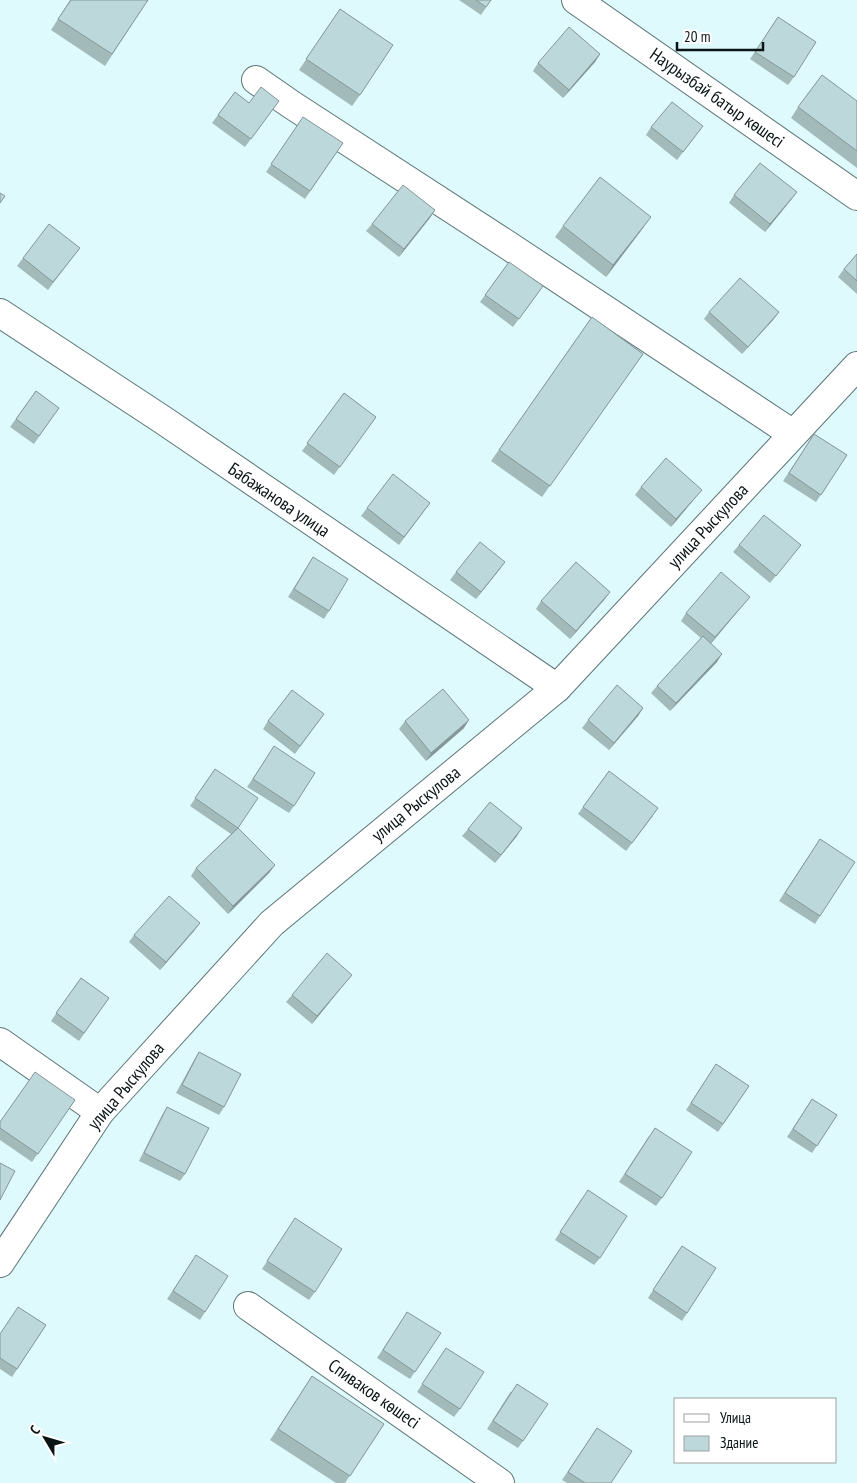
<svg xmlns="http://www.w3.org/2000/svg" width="857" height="1483" font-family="'PT Sans Narrow',sans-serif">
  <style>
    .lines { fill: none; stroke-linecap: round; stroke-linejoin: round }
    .street-casing { stroke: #5c7476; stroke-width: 30 }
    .street { stroke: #fff; stroke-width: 28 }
    .wall { fill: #a3babb }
    .shaded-wall { fill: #849799 }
    .building { fill: #bdd8da; stroke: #849799 }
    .labels { text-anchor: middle; stroke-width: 5; stroke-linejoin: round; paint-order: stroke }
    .street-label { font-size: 18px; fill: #0a1415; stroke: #fff }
  </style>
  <rect width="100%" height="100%" fill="#dffafd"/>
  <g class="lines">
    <g class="street-casing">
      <g id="street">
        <polyline points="576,0 857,196"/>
        <polyline points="256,80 292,105 506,244 793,434"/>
        <polyline points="0,313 163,420 557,688"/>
        <polyline points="0,1042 100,1112"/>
        <polyline points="0,1263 100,1112 272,923 557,688 857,366"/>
        <polyline points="248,1306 500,1483"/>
      </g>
    </g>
    <use href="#street" class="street"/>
  </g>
  <g class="wall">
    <polygon points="70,0 148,0 105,66 51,30"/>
    <polygon points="459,0 491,0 481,15"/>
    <polygon points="340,9 360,95 352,106 299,70"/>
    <polygon points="778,17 794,77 788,85 750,59"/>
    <polygon points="600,54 595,62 563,98 533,71 538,63"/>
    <polygon points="235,92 249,103 279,101 245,147 212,123"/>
    <polygon points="857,101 857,168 791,118 798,107"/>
    <polygon points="303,117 343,143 305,199 266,172"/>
    <polygon points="651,127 697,134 677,160 646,135"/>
    <polygon points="797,192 765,232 729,203 734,195"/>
    <polygon points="435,210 399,257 366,231 372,224"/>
    <polygon points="563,226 643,228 606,277 555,237"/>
    <polygon points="80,248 48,290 17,266 23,258"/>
    <polygon points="857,254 857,294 838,277 844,269"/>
    <polygon points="509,262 543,286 513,327 480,302"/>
    <polygon points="709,312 779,312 773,320 742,354 704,319"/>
    <polygon points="592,317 643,354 542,497 491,461"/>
    <polygon points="36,391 59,408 34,444 10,427"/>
    <polygon points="344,393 376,417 334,475 302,451"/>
    <polygon points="814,434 847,455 816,502 783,481"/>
    <polygon points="641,487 696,497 671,527 635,495"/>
    <polygon points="430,503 399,545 361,516 367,508"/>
    <polygon points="739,545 801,545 770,583 733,552"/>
    <polygon points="313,557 329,611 324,619 288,597"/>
    <polygon points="505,562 476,599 450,580 456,572"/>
    <polygon points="610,592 604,600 570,639 536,609 541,601"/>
    <polygon points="750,597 744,604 711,644 717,662 670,711 651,693 657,686 701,638 681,621 686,613"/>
    <polygon points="643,708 638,716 609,750 582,728 588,720"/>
    <polygon points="324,714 295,754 263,729 268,721"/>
    <polygon points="405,721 464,728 426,761 399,729"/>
    <polygon points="269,754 294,806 289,813 247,787"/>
    <polygon points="215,769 238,828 275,865 269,873 228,914 191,876 196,868 231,834 190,806"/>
    <polygon points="609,771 653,816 626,851 578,814"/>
    <polygon points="468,829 517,836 495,863 462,836"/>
    <polygon points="820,839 820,916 815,924 779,901"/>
    <polygon points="200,923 194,931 160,970 129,942 134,935"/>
    <polygon points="352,975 346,982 312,1024 286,1002 292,995"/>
    <polygon points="81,978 109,998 79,1041 51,1021"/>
    <polygon points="199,1052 224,1107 219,1115 176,1093 194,1060"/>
    <polygon points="716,1064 749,1086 718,1132 686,1110"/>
    <polygon points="812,1099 837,1115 812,1153 787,1137"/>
    <polygon points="75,1100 32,1162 0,1140 0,1122"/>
    <polygon points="167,1107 185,1174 180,1181 139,1161 162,1115"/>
    <polygon points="649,1136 662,1198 656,1206 619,1182"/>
    <polygon points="582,1198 600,1258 594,1265 555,1240"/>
    <polygon points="290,1226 315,1292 309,1300 262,1269"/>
    <polygon points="676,1254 716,1268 682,1321 648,1298"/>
    <polygon points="191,1263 205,1312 200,1320 167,1299"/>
    <polygon points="402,1320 441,1333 410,1379 377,1358"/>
    <polygon points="46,1325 12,1377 0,1369 0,1334"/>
    <polygon points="446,1348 460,1409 454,1417 417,1392"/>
    <polygon points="312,1376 384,1424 345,1483 336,1483 270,1440"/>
    <polygon points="511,1391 523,1441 518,1448 487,1429"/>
    <polygon points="597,1428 611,1483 567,1483 562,1480"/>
  </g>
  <g class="shaded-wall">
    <polygon points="600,54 595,62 563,98 569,90"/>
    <polygon points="797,192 791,200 765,232 770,224"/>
    <polygon points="435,210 430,218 399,257 404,249"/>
    <polygon points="651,217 643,228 606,277 613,265"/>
    <polygon points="779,312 773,320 742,354 748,347"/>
    <polygon points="702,490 696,497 671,527 676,519"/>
    <polygon points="505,562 500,569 476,599 481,592"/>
    <polygon points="610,592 604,600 570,639 576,631"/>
    <polygon points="750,597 744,604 709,645 715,637"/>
    <polygon points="722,654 717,662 670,711 676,703"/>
    <polygon points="643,708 638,716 609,750 614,743"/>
    <polygon points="469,720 464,728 426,761 431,753"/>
    <polygon points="522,828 517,836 495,863 501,855"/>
    <polygon points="275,865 269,873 228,914 233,906"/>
    <polygon points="200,923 194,931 160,970 166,962"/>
    <polygon points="352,975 346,982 312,1024 317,1016"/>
  </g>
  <g class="building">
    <polygon points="71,0 148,0 112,54 58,19"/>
    <polygon points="476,0 491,0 486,7"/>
    <polygon points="340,9 393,45 360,95 306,59"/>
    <polygon points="778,17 816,42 794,77 755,52"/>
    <polygon points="569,27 600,54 569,90 538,63"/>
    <polygon points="822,75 857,101 857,151 798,107"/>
    <polygon points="261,87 279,101 251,139 218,115 235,92 249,103"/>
    <polygon points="672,102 703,126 683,152 651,127"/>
    <polygon points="303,117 343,143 310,191 271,164"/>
    <polygon points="760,163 797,192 770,224 734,195"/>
    <polygon points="600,177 651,217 613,265 563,226"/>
    <polygon points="403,185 435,210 404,249 372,224"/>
    <polygon points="0,193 5,196 0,203"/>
    <polygon points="49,224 80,248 53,282 23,258"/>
    <polygon points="857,254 857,281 844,269"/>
    <polygon points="509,262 543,286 519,319 485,295"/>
    <polygon points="740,278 779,312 748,347 709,312"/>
    <polygon points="592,317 643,354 550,486 499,450"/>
    <polygon points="36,391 59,408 39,436 16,419"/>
    <polygon points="344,393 376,417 340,467 307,443"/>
    <polygon points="814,434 847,455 821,495 789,473"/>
    <polygon points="666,458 702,490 676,519 641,487"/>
    <polygon points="393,474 430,503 404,537 367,508"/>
    <polygon points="764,515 801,545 776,576 739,545"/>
    <polygon points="480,542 505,562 481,592 456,572"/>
    <polygon points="313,557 348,579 329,611 294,589"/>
    <polygon points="576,562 610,592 576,631 541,601"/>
    <polygon points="721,572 750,597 715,637 686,613"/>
    <polygon points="703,636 722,654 676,703 657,686"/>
    <polygon points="617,685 643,708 614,743 588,720"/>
    <polygon points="443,689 469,720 431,753 405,721"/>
    <polygon points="292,690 324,714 300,746 268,721"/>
    <polygon points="274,746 315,773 294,806 253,779"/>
    <polygon points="215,769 258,798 238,828 195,798"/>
    <polygon points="609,771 658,808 632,843 583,807"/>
    <polygon points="490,802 522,828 501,855 468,829"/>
    <polygon points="238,828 275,865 233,906 196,868"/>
    <polygon points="820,839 855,862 820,916 785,893"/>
    <polygon points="169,896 200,923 166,962 134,935"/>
    <polygon points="327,953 352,975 317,1016 292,995"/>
    <polygon points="81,978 109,998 84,1033 56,1013"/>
    <polygon points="199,1052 241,1074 224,1107 182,1085"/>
    <polygon points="716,1064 749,1086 723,1124 691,1103"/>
    <polygon points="35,1072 75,1100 38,1154 0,1128 0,1122"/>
    <polygon points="812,1099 837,1115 817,1146 793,1129"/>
    <polygon points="167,1107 209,1128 185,1174 144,1153"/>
    <polygon points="655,1128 692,1152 662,1198 625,1174"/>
    <polygon points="0,1163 15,1171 0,1200"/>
    <polygon points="588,1190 627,1216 600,1258 560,1232"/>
    <polygon points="295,1218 342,1249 315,1292 267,1261"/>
    <polygon points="682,1246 716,1268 687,1313 653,1290"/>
    <polygon points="196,1255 228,1276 205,1312 173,1291"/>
    <polygon points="18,1307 46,1325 17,1369 0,1358 0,1334"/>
    <polygon points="407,1312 441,1333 415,1372 383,1350"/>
    <polygon points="446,1348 484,1372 460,1409 422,1384"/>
    <polygon points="312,1376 384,1424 350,1476 278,1429"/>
    <polygon points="517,1384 548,1404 523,1441 493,1421"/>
    <polygon points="597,1428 632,1451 611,1483 585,1483 568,1472"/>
  </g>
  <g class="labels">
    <g class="street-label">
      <text transform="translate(717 98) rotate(35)" y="6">Наурызбай батыр көшесі</text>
      <text transform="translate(279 500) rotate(34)" y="6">Бабажанова улица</text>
      <text transform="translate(708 526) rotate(-47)" y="6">улица Рыскулова</text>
      <text transform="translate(416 804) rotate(-39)" y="6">улица Рыскулова</text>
      <text transform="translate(126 1086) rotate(-50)" y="6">улица Рыскулова</text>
      <text transform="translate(374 1394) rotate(35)" y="6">Спиваков көшесі</text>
    </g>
  </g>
  <rect x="674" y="1398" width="162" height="65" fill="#ffffff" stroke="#9da1a1"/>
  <rect x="684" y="1414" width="25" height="8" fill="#ffffff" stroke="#9da1a1"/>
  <text x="720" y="1423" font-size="15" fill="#0a1415">Улица</text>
  <rect x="684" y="1436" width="25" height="15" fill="#bdd8da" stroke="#9da1a1"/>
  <text x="720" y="1448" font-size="15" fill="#0a1415">Здание</text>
  <g transform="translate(45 1438) rotate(308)" stroke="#ffffff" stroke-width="4" paint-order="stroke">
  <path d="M0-4L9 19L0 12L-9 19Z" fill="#0a1415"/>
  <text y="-8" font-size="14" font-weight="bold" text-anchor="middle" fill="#0a1415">С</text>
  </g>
  <path d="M677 42v8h86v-8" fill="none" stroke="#0a1415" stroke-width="2.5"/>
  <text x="684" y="42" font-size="15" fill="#0a1415" stroke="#ffffff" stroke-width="4" paint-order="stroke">20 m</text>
</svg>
